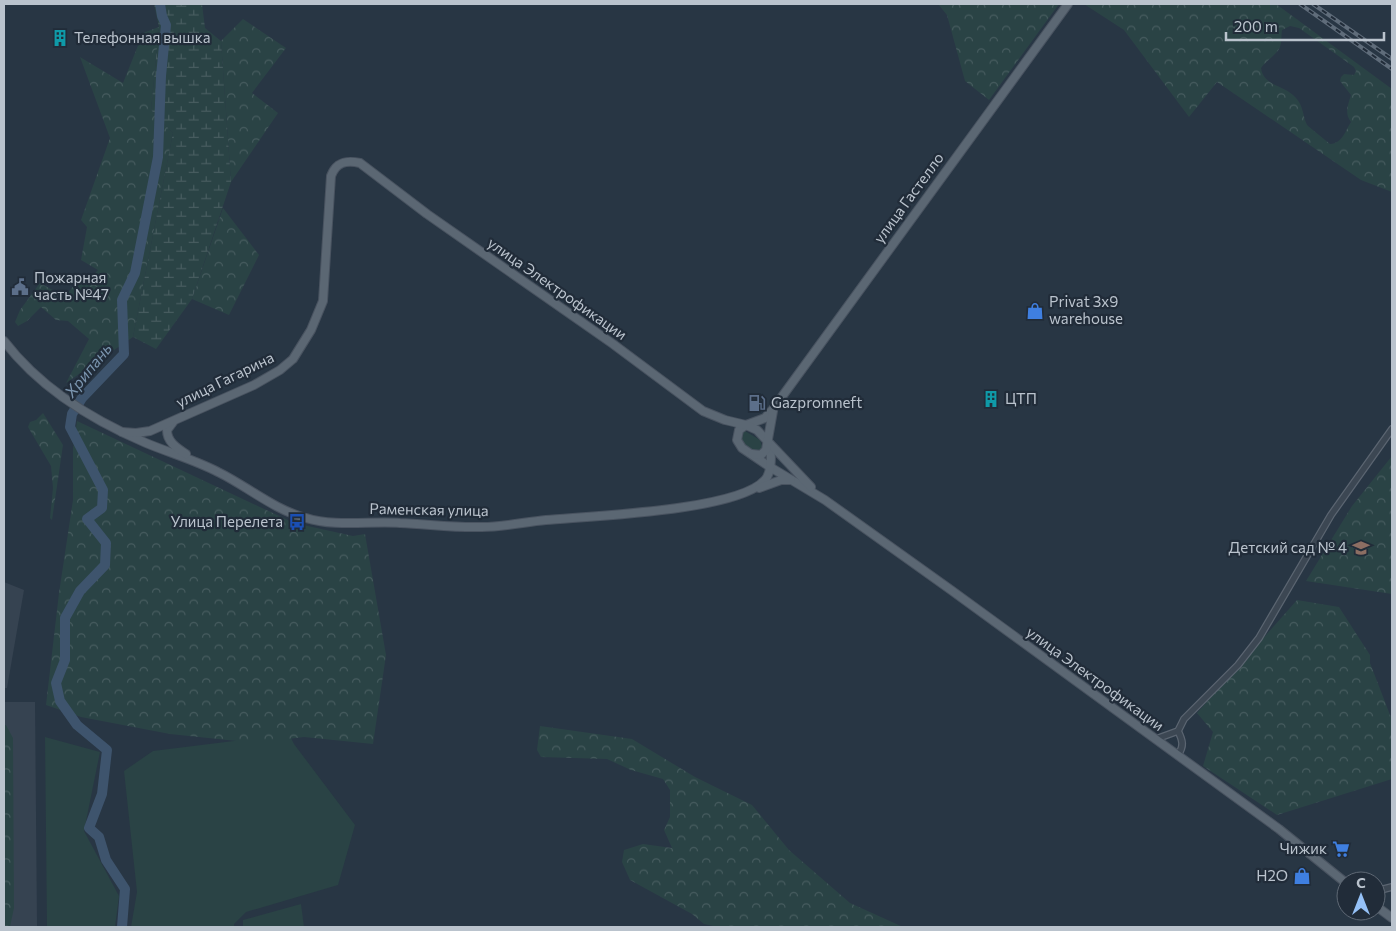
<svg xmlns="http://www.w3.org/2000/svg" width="1396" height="931" font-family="Commissioner,sans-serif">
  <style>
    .airport { fill: #364351 }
    .green { fill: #2a4345 }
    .forest { fill: url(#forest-crowns); fill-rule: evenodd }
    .wetland { fill: url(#wetland-marsh) }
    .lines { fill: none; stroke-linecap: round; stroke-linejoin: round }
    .river { stroke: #3e546d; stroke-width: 10 }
    .tertiary-casing { stroke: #5b6571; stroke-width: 8 }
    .primary-casing { stroke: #495360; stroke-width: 10 }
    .tertiary { stroke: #3c4753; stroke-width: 5.5 }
    .primary { stroke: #5b6773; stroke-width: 8 }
    .rail-casing { stroke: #5f6c7a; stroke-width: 4 }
    .rail { stroke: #212c39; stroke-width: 2; stroke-dasharray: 5.5; stroke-linecap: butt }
    .labels { text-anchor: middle; stroke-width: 4.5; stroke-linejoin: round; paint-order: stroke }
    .poi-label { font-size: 15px; fill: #bac3cd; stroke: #212c39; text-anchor: start }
    .street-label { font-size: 15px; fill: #bac3cd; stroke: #212c39 }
    .water-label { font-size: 16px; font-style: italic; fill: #7b95af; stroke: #212c39 }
  </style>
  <defs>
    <pattern id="forest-crowns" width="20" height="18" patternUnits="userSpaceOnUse" patternTransform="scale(1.25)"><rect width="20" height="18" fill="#2a4345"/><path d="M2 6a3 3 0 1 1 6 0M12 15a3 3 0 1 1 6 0" fill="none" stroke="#475c5f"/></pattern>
    <pattern id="wetland-marsh" width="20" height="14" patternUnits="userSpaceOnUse" patternTransform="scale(1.25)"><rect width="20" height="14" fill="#2a4345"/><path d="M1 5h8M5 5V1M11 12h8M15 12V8" fill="none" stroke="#475c5f"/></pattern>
  </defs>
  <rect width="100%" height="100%" fill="#283644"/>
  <g class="airport">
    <polygon points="4,582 24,590 7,688 4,688"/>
    <polygon points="4,702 35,702 37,927 4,927"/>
  </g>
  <g class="green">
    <polygon points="745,431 760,440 762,446 760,451 752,452 740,443 742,432"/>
    <polygon points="289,734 294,744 355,825 338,885 246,912 234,924 234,927 131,927 137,892 124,771 153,751"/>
    <polygon points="45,737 100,752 84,831 119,896 115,927 47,927"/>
    <polygon points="301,904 304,927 243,927 243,920"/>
  </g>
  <g class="forest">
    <polygon points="938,4 1059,4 989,100 965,81 947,15"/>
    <path d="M1084 4H1276L1392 89V192L1361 180 1217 82 1189 117 1124 30ZM1290 26 1299 28 1354 67 1356 71 1354 75 1344 74 1341 77 1340 81 1351 95C1348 105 1344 113 1351 122 1345 131 1343 143 1330 144L1308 126C1302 118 1305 105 1293 95 1282 85 1263 85 1261 68 1266 60 1276 56 1280 47 1282 41 1281 36 1282 30Z"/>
    <polygon points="243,19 286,48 252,93 278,113 231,182 221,41"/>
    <polygon points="159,27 151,110 173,133 133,337 66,383 89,339 68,321 56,320 41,307 27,321 18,326 15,322 20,310 40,283 65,297 74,285 88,281 98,270 81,260 87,227 81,220 110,138 80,57 123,83 143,33"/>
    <polygon points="223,208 259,255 229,315 192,299"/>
    <polygon points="43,413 63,445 52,520 50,518 53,488 51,466 28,427 30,422 36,420"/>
    <polygon points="77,421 294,523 353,536 365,534 386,655 373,744 304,737 256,743 170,734 81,717 46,705 59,593 73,500 73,449"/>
    <polygon points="1392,456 1392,594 1306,581 1352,506"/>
    <polygon points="1297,600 1339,607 1370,655 1370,663 1392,720 1392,779 1277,815 1203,766 1213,732 1197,713"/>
    <polygon points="4,725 6,725 13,738 14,908 10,927 4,927"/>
    <polygon points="540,726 632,739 695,777 752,805 789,850 850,903 903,927 718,927 704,924 692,914 630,880 622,862 624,850 643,844 672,848 664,830 670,817 670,790 663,779 631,770 607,759 541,757 537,750"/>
  </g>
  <polygon class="wetland" points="154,4 202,4 205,28 221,41 231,182 192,299 156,349 133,337 173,133 151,110 159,27"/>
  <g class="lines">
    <polyline class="river" points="122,927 125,889 106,860 99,837 89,828 102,794 107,750 77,725 60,701 56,683 65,660 65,618 80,591 105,565 106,543 87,519 102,508 103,490 70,427 72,414 82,398 124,354 122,300 135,273 158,157 161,76 166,25 162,16 160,4"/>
    <g class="tertiary-casing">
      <g id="tertiary">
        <polyline points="1156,739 1178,731 1184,719 1238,665 1259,638 1331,515 1392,429"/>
        <path d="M1178 755C1184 746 1183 741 1178 731"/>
        <polyline points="1376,891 1392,887"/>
      </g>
    </g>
    <g class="primary-casing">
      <g id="primary">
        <polyline points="1068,4 773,409 765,418 746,425 739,430 737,440 742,448 770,467 825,500 951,590 1279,829 1346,883"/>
        <path d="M4 341C40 388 92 420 146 443 170 453 195 460 218 472 247 486 274 510 306 518 334 527 370 521 400 523 427 524 455 528 482 527 503 527 525 522 546 520 590 516 738 511 765 480 772 472 772 453 769 443"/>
        <path d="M173 422 167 430C167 442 177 448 186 454"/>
        <path d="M122 432 136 433 150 431 254 385 280 370 293 359 311 330 323 301 331 176C336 162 346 160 360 163L427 214 613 344 703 411 725 420 746 425 757 430 811 487"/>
        <polyline points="752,454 761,455 766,450 773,411"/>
        <polyline points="759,488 781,480 791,480"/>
        <polyline points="1376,906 1392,918"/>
      </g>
    </g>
    <use href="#tertiary" class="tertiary"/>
    <use href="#primary" class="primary"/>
    <g class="rail-casing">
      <g id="rail">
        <polyline points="1300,4 1392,69"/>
        <polyline points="1313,4 1392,59"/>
      </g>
    </g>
    <use href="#rail" class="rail"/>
  </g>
  <defs>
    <g id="building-bare" transform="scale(1.35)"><path d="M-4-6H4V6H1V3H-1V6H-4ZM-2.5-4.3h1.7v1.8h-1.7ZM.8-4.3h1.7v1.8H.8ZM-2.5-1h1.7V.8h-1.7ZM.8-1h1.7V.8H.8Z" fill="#0f9aa8" stroke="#212c39" stroke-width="2.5" paint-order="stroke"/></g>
    <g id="civic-bare" transform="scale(1.35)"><path d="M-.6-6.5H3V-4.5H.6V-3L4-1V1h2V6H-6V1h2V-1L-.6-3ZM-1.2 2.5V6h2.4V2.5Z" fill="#5c6f8a" stroke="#212c39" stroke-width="2.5" paint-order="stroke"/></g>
    <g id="shop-bare" transform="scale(1.35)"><path d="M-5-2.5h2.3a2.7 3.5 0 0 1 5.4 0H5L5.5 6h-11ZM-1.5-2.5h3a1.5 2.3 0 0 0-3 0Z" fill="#3f7fe0" stroke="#212c39" stroke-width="2.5" paint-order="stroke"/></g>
    <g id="fuel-bare" transform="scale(1.35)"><path d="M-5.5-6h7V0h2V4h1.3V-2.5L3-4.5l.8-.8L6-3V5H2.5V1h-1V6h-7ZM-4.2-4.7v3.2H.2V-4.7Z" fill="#5c6f8a" stroke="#212c39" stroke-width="2.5" paint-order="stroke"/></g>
    <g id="bus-bare" transform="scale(1.35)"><path d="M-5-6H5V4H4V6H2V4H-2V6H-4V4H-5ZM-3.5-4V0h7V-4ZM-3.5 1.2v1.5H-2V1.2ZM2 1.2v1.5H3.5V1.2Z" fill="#1a4fb4" stroke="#212c39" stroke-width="2.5" paint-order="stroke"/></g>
    <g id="school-bare" transform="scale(1.35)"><path d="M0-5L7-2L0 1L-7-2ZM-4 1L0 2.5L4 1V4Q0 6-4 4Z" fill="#8d6e63" stroke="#212c39" stroke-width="2.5" paint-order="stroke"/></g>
    <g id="supermarket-bare" transform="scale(1.35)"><path d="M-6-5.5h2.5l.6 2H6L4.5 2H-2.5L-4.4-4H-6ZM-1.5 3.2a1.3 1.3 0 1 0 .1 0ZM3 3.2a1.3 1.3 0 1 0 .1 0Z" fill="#3f7fe0" stroke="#212c39" stroke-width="2.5" paint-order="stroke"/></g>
  </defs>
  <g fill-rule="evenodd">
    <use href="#building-bare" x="60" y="38"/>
    <use href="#civic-bare" x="20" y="287"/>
    <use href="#shop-bare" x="1035" y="311"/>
    <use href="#building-bare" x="991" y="399"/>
    <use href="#fuel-bare" x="757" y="403"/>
    <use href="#bus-bare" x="297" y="522"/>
    <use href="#school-bare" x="1361" y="548"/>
    <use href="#supermarket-bare" x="1341" y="849"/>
    <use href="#shop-bare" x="1302" y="876"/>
  </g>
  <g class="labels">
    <g class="poi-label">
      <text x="74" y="43">Телефонная вышка</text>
      <text x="34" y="283">Пожарная<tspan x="34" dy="17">часть №47</tspan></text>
      <text x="1049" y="307">Privat 3x9<tspan x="1049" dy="17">warehouse</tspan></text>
      <text x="1005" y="404">ЦТП</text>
      <text x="771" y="408">Gazpromneft</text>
      <text x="283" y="527" text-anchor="end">Улица Перелета</text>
      <text x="1347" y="553" text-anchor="end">Детский сад № 4</text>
      <text x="1327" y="854" text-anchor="end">Чижик</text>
      <text x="1288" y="881" text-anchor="end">H2O</text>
    </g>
    <g class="street-label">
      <text transform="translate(909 198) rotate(-54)" y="5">улица Гастелло</text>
      <text transform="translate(557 289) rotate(35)" y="5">улица Электрофикации</text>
      <text transform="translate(225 380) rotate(-26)" y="5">улица Гагарина</text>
      <text transform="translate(429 510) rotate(1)" y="5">Раменская улица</text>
      <text transform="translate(1095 679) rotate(36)" y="5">улица Электрофикации</text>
    </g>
    <g class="water-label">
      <text transform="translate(88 370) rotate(-51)" y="6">Хрипань</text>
    </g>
  </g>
  <rect width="1396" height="931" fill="none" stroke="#bac3cd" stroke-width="10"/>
  <g transform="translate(1361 896)"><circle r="24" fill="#212c39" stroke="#5e6874"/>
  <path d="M0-4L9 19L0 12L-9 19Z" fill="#95c1f7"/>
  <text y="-8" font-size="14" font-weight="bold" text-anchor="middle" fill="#bac3cd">С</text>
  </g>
  <path d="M1226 32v8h158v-8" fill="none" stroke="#bac3cd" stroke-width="2.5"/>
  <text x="1234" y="32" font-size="15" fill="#bac3cd" stroke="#212c39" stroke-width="4" paint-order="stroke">200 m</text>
</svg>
